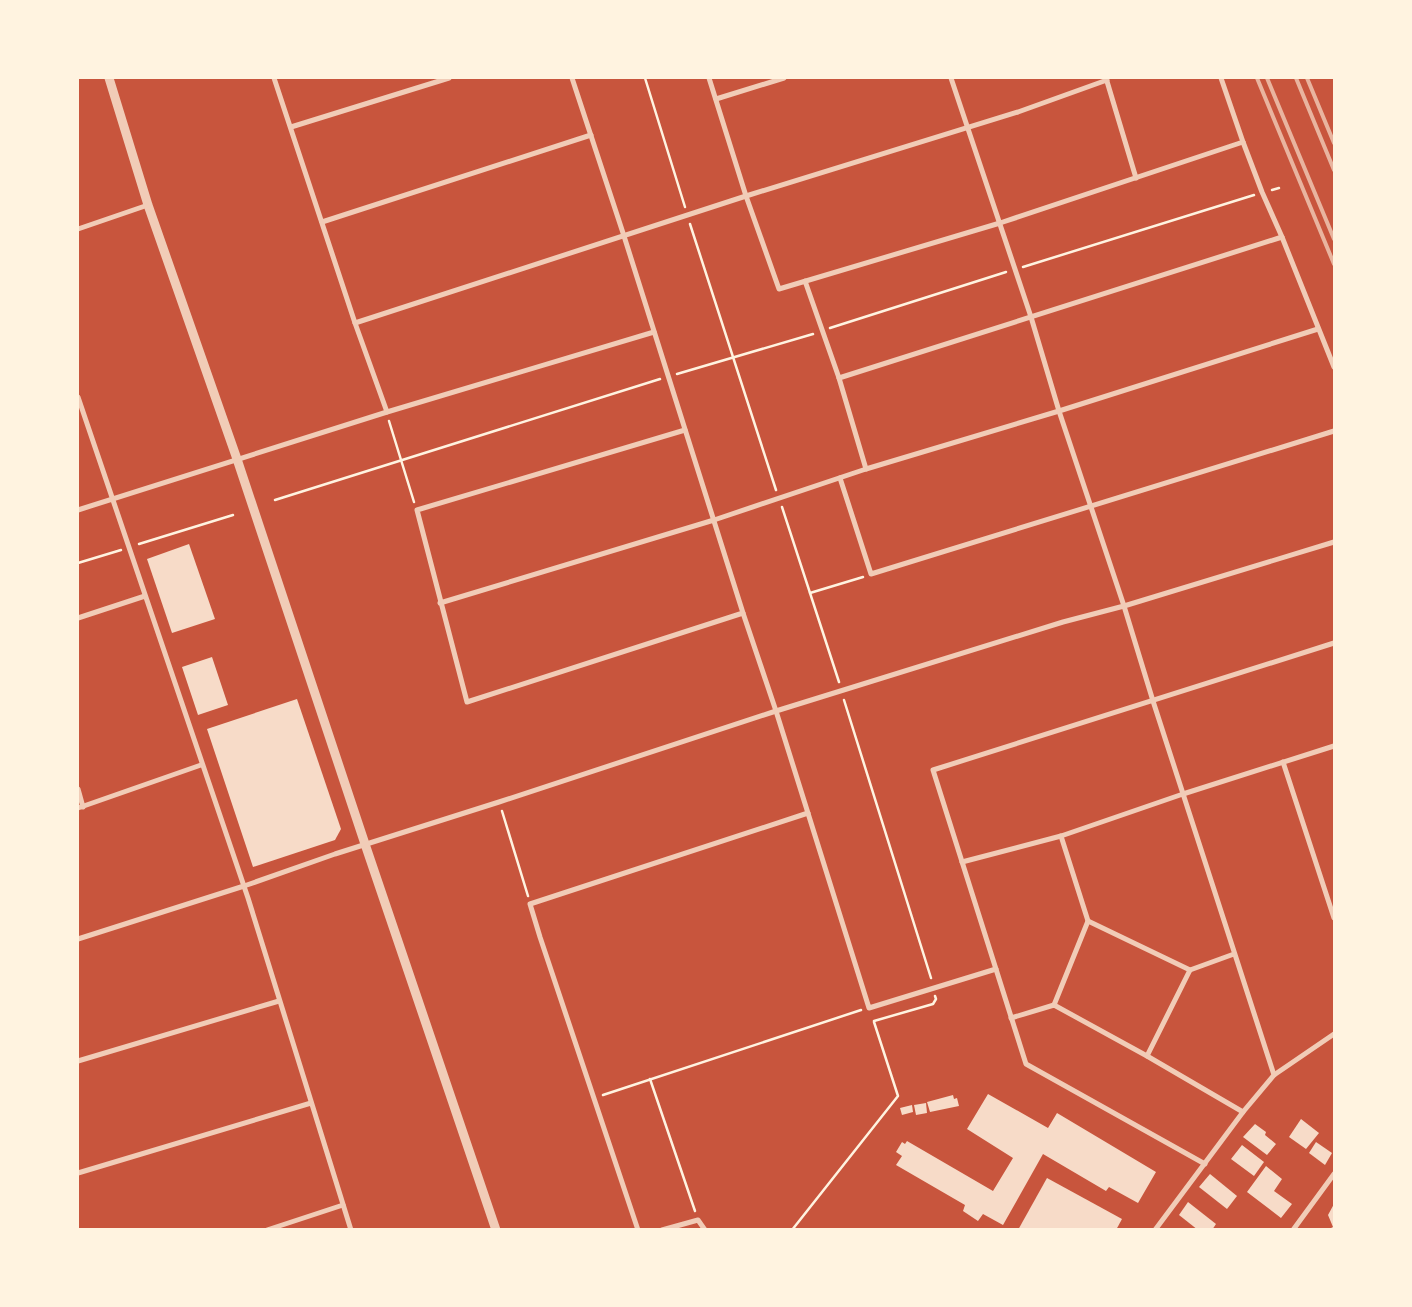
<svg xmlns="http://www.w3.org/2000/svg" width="1412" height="1307" font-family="'IBM Plex Sans',sans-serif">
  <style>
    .building { fill: #f7dbc8 }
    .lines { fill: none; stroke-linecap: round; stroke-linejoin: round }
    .path { stroke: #fff3e0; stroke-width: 2.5 }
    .minor { stroke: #f1ccb7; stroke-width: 5 }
    .tertiary { stroke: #f1ccb7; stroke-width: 9 }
    .rail { stroke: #e9b49f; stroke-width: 4 }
  </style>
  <rect width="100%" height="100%" fill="#c8553d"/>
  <g class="building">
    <polygon points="189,544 215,619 172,633 147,559"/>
    <polygon points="212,657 228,705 198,715 182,667"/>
    <polygon points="297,699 341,829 335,840 253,867 207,729"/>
    <polygon points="988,1094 1048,1128 1057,1113 1156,1172 1138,1203 1109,1187 1106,1191 1043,1154 1003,1225 983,1214 978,1221 963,1211 965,1205 896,1165 902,1156 896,1152 902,1142 905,1144 907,1141 993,1191 1013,1158 967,1129"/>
    <polygon points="953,1095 954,1099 957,1098 959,1106 930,1112 927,1102"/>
    <polygon points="926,1103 927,1113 916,1115 914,1105"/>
    <polygon points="912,1105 913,1112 902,1115 900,1108"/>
    <polygon points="1301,1119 1319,1133 1306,1149 1289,1137"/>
    <polygon points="1255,1124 1266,1132 1265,1135 1276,1144 1267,1155 1243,1137"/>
    <polygon points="1316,1142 1332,1153 1325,1165 1309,1153"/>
    <polygon points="1242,1145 1264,1162 1254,1176 1231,1159"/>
    <polygon points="1266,1166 1282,1179 1274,1191 1292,1204 1281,1218 1247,1192"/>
    <polygon points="1210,1174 1237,1196 1227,1209 1199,1187"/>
    <polygon points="1047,1178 1122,1219 1116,1230 1018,1230"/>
    <polygon points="1188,1202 1216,1224 1212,1230 1198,1230 1179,1215"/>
    <polygon points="1334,1204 1334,1230 1327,1230 1333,1227 1328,1215"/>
  </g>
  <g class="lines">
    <g class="path">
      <polyline points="645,78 685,207"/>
      <polyline points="1272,190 1279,188"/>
      <polyline points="690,224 776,490"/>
      <polyline points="1023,267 1254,195"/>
      <polyline points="830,328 1006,272"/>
      <polyline points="677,374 813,334"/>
      <polyline points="389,421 414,502"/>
      <polyline points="275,500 660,379"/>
      <polyline points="782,507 839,682"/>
      <polyline points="139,544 233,515"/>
      <polyline points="78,563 121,550"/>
      <polyline points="810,593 863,577"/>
      <polyline points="844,700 931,978"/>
      <polyline points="502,811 528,896"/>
      <polyline points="874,1021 933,1004 936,999 935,996"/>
      <polyline points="650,1079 695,1211"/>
      <polyline points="603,1095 861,1010"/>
      <polyline points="792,1230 898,1096 874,1022"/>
    </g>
    <g class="minor">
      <polyline points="274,78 355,323 387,412"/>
      <polyline points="572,78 624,236 743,613 776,711 869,1008 996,969"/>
      <polyline points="709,78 746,196 779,289 1000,223 1243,142"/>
      <polyline points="951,78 1031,317 1059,411 1124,606 1153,701 1274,1075"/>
      <polyline points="1106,78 1136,178"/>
      <polyline points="1221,78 1243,142 1262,192 1282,237 1334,367"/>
      <polyline points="716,99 784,78"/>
      <polyline points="291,127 449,78"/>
      <polyline points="322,222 591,135"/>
      <polyline points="78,229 148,205"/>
      <polyline points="805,281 839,378 866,469"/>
      <polyline points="355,323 746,196 1018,112 1107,80"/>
      <polyline points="839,378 1282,237"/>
      <polyline points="78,397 248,898 351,1230"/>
      <polyline points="685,430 417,510 467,702 743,613"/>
      <polyline points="840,478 871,574 1334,431"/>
      <polyline points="78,510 387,412 654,332"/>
      <polyline points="440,603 714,520 866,469 1059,411 1318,329"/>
      <polyline points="78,618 145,596"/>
      <polyline points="1283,762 1334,918"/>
      <polyline points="78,789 83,807"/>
      <polyline points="78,808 201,765"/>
      <polyline points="962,862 1061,836 1183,794 1334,746"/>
      <polyline points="1088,921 1190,970"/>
      <polyline points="78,939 244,886 335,854 499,802 776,711 1063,622 1124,606 1334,542"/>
      <polyline points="1054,1005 1088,921 1061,836"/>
      <polyline points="1011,1018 1054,1005 1147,1056 1243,1112"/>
      <polyline points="1147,1056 1190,970 1234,954"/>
      <polyline points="78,1061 279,1001"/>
      <polyline points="1205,1164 1026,1064 933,770 1334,643"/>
      <polyline points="78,1173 311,1103"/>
      <polyline points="267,1230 343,1205"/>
      <polyline points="638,1230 540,937 530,904 808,813"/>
      <polyline points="662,1230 698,1220 705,1230"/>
      <polyline points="1155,1230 1243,1112 1274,1075 1334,1034"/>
      <polyline points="1293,1230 1334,1174"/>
    </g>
    <polyline class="tertiary" points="109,78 148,205 237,459 365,844 496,1230"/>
    <g class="rail">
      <polyline points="1257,78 1334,264"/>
      <polyline points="1267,78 1334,239"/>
      <polyline points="1296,78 1334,170"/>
      <polyline points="1307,78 1334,143"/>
    </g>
  </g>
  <rect width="1412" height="1307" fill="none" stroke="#fff3e0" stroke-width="158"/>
</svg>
